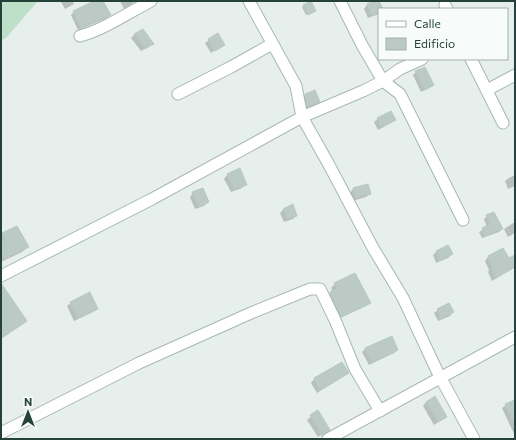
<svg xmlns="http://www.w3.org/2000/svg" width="516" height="440" font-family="Commissioner,sans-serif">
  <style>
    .green { fill: #bfe0c8 }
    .shadow { fill: #0003 }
    .building { fill: #bbcac4; stroke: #b8c9c2 }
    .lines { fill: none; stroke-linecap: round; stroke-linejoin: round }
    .minor-casing { stroke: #a8b8b2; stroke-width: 13 }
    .minor { stroke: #fff; stroke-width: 11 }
  </style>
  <rect width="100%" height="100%" fill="#e6efeb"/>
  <polygon class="green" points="1,1 38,1 6,38 1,41"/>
  <g class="shadow">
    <polygon points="63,1 72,1 74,4 65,9 61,2"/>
    <polygon points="97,1 102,1 110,15 107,18 78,30 71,15 74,12"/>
    <polygon points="120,1 136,1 124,9"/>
    <polygon points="307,1 313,1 311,2 313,12 306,15 302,7 309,3"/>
    <polygon points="376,1 378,1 382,9 379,9 379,14 368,18 364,9 367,5"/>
    <polygon points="135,34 152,44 149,47 141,51 131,38"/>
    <polygon points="209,40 224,44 211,53 205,43"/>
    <polygon points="416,72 433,85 429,88 421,92 413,75"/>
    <polygon points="305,95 319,101 315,105 304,110 302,99"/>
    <polygon points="378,119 395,120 391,123 378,130 374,122"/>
    <polygon points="240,170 246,184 242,188 231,192 224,179 227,175"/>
    <polygon points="515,175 515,186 508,189 505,181 509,178"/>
    <polygon points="367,185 370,194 366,197 352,201 350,193 353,189"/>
    <polygon points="193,193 208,202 204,206 195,209 190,197"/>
    <polygon points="292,205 296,216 293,219 284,222 280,213 283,210"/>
    <polygon points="487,216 502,229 499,232 482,238 479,232 487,227 484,219"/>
    <polygon points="515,222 515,233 508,237 504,229"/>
    <polygon points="17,227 28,247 22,252 1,262 1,235"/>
    <polygon points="447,246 452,254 448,258 436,263 433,255 436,252"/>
    <polygon points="503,249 509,259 515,261 515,267 492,281 488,272 489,270 485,261 488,257"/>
    <polygon points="355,274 370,303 366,306 338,319 327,296 333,291 331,288 335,284"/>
    <polygon points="1,285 25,321 20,326 1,339"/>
    <polygon points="71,303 97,309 93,312 74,321 67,306"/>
    <polygon points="438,310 453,312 450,316 438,321 434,313"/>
    <polygon points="366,348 397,350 394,353 369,365 362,352"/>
    <polygon points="342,363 348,373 344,376 317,393 311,383 314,379"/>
    <polygon points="515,401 515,436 502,408 506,405"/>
    <polygon points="426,402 446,417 434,425 423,406"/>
    <polygon points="317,412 326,431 318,437 307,420"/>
  </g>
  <g class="building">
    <polygon points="94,1 103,1 111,15 81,28 73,11"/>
    <polygon points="311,1 316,11 308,15 303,5"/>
    <polygon points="373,1 379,1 383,9 379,9 379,12 372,16 367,4"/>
    <polygon points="143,29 154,44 145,48 134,34"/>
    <polygon points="218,33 225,45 215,51 208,39"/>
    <polygon points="425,67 434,85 425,90 415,71"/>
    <polygon points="315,90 320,102 307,107 305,94"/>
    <polygon points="391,111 396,120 381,127 377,118"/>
    <polygon points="240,168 247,185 234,189 227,174"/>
    <polygon points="368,184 371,194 356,198 353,188"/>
    <polygon points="203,188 209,202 199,207 192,192"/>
    <polygon points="293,204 297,216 287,219 283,209"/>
    <polygon points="494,212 503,229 485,236 482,228 490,224 486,215"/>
    <polygon points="17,226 29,247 4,259 1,254 1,241 5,240 2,233"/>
    <polygon points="448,245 453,254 440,260 436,251"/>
    <polygon points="503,248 509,258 515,255 515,267 496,278 491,267 492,267 488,256"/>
    <polygon points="355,273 371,303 341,317 330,292 337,288 334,283"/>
    <polygon points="1,283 27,321 1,338"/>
    <polygon points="90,292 98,309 78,318 70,302"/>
    <polygon points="449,303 454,312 441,318 437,309"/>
    <polygon points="392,336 398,350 372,362 365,348"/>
    <polygon points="342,362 349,373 320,390 314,378"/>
    <polygon points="435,396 447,417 438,422 426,402"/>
    <polygon points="515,400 515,425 505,404"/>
    <polygon points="318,410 330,430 322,436 310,415"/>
  </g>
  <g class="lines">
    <g class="minor-casing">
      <g id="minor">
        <polyline points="249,1 296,86 302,117 328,163 373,248 403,298 438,373 474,439"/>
        <polyline points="340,1 362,45 383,81 400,94 463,220"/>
        <polyline points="445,5 447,9"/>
        <path d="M80 36C105 29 128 13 151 1"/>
        <polyline points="471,59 503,123"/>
        <polyline points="487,90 515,75"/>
        <polyline points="178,94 231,67 272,44"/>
        <polyline points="1,276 152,199 302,117 363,91 383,81 400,69 422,59"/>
        <polyline points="1,433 139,363 251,313 310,289 320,289 335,320 355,369 380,411"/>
        <polyline points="328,439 515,337"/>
      </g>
    </g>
    <use href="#minor" class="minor"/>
  </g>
  <rect width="516" height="440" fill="none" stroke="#24423a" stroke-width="4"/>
  <rect x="378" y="8" width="130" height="52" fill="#f7fbf9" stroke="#a3b1ad"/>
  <rect x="386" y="21" width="20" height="6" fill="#ffffff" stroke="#a3b1ad"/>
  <text x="414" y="28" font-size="12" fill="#24423a">Calle</text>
  <rect x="386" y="38" width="20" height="12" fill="#bbcac4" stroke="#a3b1ad"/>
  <text x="414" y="48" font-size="12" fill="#24423a">Edificio</text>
  <g transform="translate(28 412)" stroke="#f7fbf9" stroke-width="3" paint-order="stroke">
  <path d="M0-3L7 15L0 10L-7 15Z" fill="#24423a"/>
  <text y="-6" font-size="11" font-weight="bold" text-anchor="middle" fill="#24423a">N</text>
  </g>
</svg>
